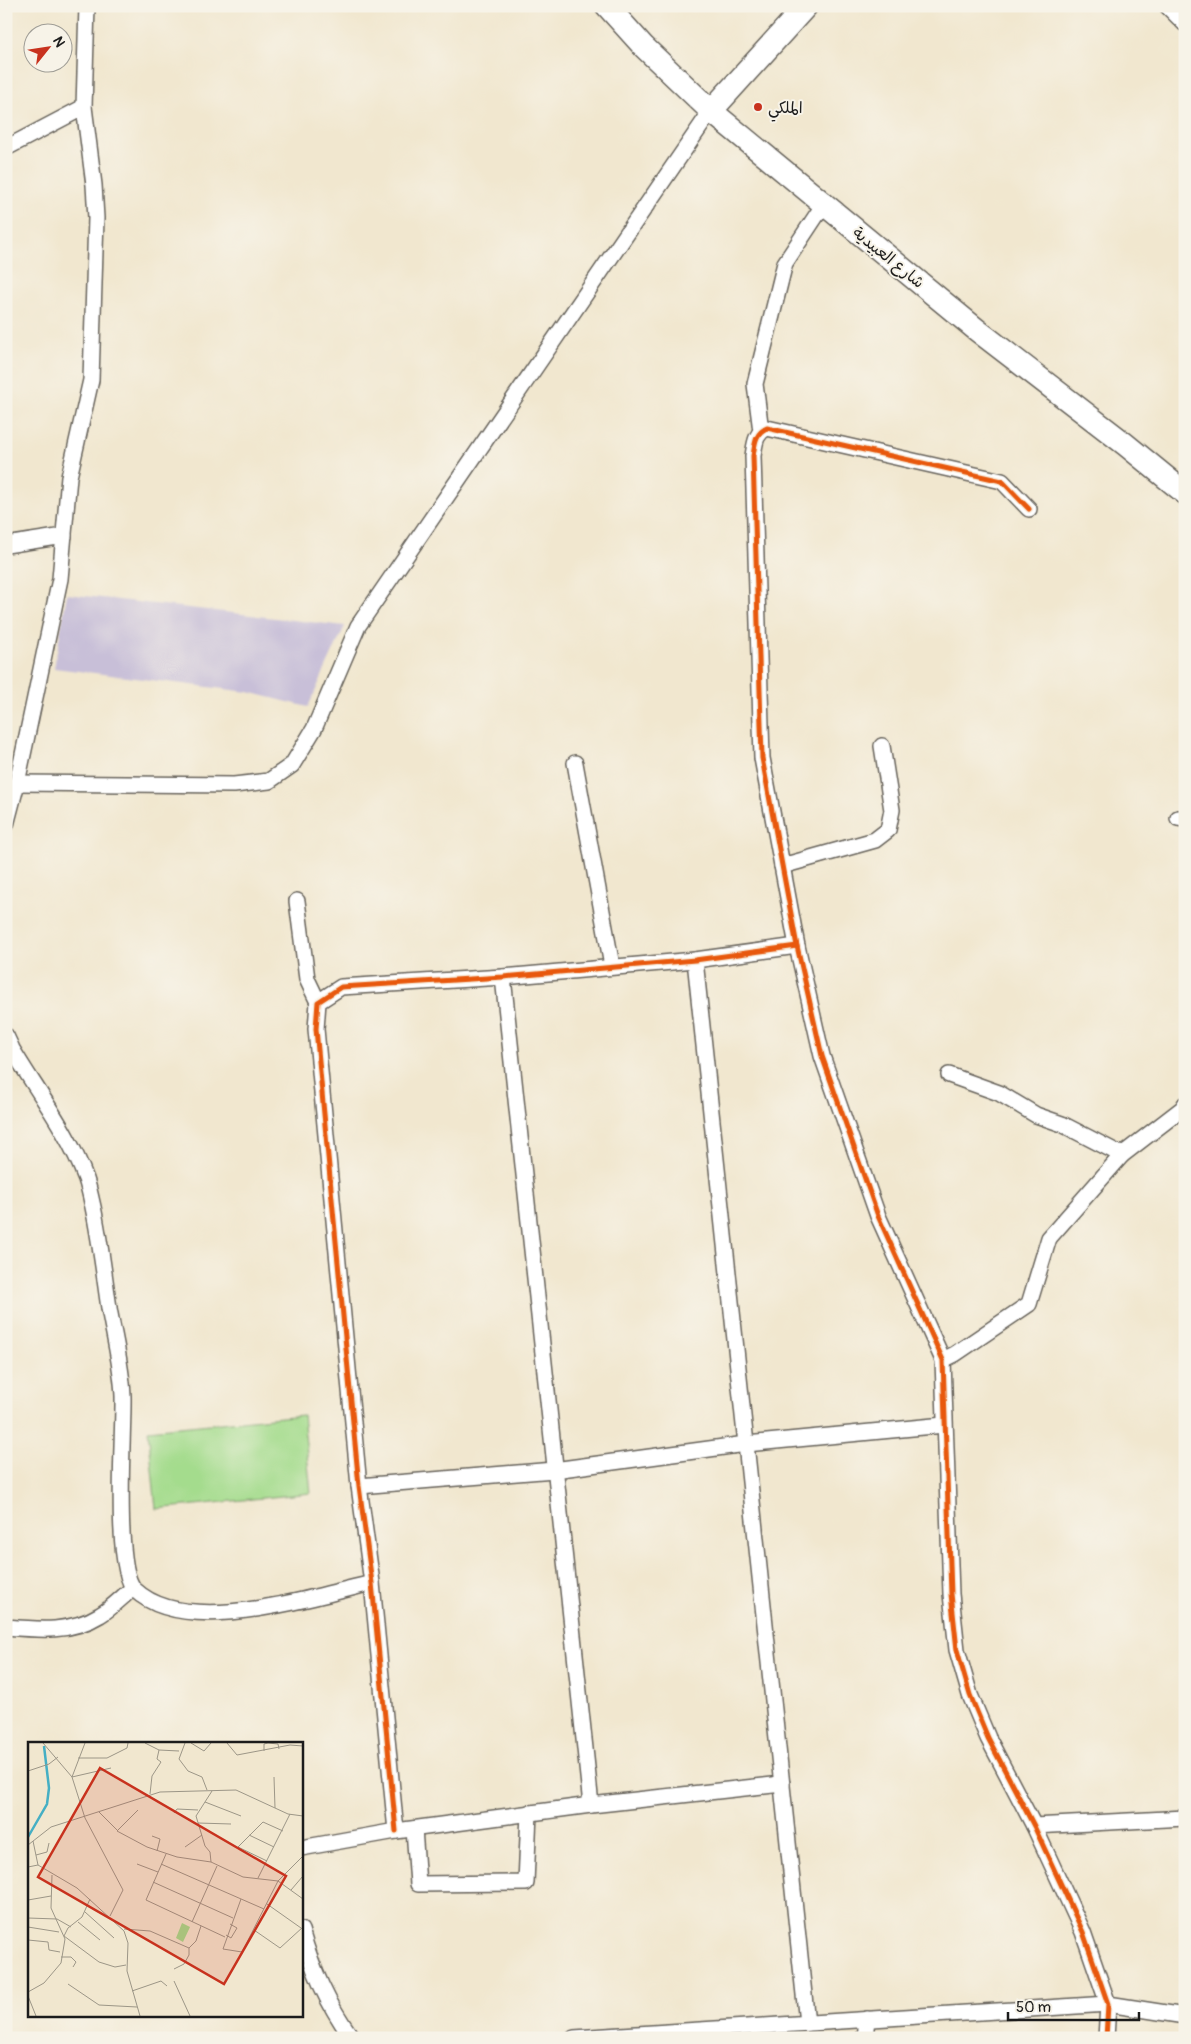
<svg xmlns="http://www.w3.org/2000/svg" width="1191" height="2044" font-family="Pangolin,'Playpen Sans Arabic',sans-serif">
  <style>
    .industrial { fill: #c8bfd8 }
    .green { fill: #a4dc8d; stroke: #607c54 }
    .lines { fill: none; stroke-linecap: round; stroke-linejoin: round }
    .street-casing { stroke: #67635b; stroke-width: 18 }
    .secondary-casing { stroke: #67635b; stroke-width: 25 }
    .street { stroke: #fff; stroke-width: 15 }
    .secondary { stroke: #fff; stroke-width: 22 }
    .cycleway-casing { stroke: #f7f3e8; stroke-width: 8 }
    .cycleway { stroke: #e8590c; stroke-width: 5 }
    .poi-dot { fill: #c8321e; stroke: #f7f3e8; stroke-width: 2 }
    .labels { text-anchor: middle; stroke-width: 4; stroke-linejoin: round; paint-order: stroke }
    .poi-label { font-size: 16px; fill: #1c1c1c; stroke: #f7f3e8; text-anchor: start }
    .street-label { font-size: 16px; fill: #1c1c1c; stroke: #f7f3e8 }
    .inset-river { fill: none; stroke: #45afc4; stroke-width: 2.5 }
    .inset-road { fill: none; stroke: #9c9687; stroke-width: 1 }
    .view { fill: #c8321e; fill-opacity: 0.15; stroke: #c8321e; stroke-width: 2.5 }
    .inset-edge { fill: none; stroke: #1c1c1c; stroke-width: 2.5 }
  </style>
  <rect width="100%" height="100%" fill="#f7f3e8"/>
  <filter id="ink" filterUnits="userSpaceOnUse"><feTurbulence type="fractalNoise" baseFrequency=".02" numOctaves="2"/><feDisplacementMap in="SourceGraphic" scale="10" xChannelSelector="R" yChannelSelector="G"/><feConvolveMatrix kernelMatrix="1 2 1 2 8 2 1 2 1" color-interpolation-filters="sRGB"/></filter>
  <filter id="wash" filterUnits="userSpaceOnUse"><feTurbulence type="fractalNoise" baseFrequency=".0096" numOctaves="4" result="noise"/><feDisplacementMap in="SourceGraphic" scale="20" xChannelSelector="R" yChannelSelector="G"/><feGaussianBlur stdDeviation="1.12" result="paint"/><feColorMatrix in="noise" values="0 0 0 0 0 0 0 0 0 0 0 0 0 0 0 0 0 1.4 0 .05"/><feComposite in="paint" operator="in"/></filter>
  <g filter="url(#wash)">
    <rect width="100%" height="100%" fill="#f1e7cf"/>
    <polygon class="industrial" points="67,594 345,626 308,707 248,692 54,668"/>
    <polygon class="green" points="303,1415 311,1493 156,1509 148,1430"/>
  </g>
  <g filter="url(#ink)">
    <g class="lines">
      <g class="street-casing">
        <g id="street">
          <polyline points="1167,6 1185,24"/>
          <polyline points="6,148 84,107"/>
          <polyline points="761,431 755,384 785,263 824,204"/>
          <path d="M1029 509 1002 481 767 428C755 433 755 444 753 456L762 758 797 946 822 1056 878 1216 943 1360 951 1594 957 1650 970 1695 988 1738 1034 1826 1083 1932 1108 2004 1106 2038"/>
          <polyline points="6,545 64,536"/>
          <polyline points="575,763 612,966"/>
          <polyline points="17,783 234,785 269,781 292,765 314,729 358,626 711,111"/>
          <polyline points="1178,818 1185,819"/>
          <polyline points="6,825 17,783 60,579 69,477 91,380 96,218 94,185 84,107 87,6"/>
          <polyline points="782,866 875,840 888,830 892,810 882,746"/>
          <polyline points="297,901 307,979 318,1002"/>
          <polyline points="695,960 807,2023"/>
          <polyline points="503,977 591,1805"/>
          <path d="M6 1036 12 1049C37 1091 69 1133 86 1179 89 1188 91 1198 93 1207 100 1240 104 1274 109 1308 114 1337 122 1367 123 1396 124 1431 113 1569 135 1590 186 1638 311 1597 372 1583"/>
          <polyline points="949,1075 999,1093 1036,1115 1062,1124 1122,1155"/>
          <polyline points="943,1360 955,1354 1029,1304 1049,1238 1122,1155 1183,1108 1185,1104"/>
          <polyline points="359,1486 554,1470 746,1444 944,1425"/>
          <path d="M6 1627C39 1630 71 1633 100 1615 112 1608 122 1597 133 1588"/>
          <polyline points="1034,1826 1185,1818"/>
          <polyline points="414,1829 418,1884 526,1883 529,1813"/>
          <polyline points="396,1831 372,1583 359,1486 316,1029 318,1002 341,987 503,977 695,960 797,946"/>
          <polyline points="301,1848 396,1831 591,1805 782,1784"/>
          <path d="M301 1930C313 1971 327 2003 352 2038"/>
          <polyline points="574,2038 1108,2004 1185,2016"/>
          <polyline points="865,2038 867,2019"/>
        </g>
      </g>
      <g class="secondary-casing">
        <g id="secondary">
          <polyline points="607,6 644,47 711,111 977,330 1125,444 1185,493"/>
          <polyline points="711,111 806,6"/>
        </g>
      </g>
      <use href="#street" class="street"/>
      <use href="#secondary" class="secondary"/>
      <g class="cycleway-casing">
        <g id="cycleway">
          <path d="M1029 509 1002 481 767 428C755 433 755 444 753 456L762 758 797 946 822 1056 878 1216 943 1360 951 1594 957 1650 970 1695 988 1738 1034 1826 1083 1932 1108 2004 1106 2038"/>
          <polyline points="396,1831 372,1583 359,1486 316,1029 318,1002 341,987 503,977 695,960 797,946"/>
        </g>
      </g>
      <use href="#cycleway" class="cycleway"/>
    </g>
  </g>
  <circle class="poi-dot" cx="758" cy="107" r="5"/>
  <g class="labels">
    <g class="poi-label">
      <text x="768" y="113">الملكي</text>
    </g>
    <g class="street-label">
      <text transform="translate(889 257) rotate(39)" y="6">شارع العبيدية</text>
    </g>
  </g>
  <g transform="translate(28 1742)">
    <rect width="275" height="275" fill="#f1e7cf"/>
    <path d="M154 181 162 185 155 200 148 196Z" fill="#a4dc8d"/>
    <path class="inset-river" d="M0 95 19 62 21 46 16 4"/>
    <path class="inset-road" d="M15 1 44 35 83 26M57 1 44 35 57 76 95 148 82 174M117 1 131 8 151 9M157 1 151 17 160 29 174 35 179 48M163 1 176 9 183 1M199 1 209 13 262 3 275 4M236 9V2L240 1 250 2 251 7M50 16H79L99 6 100 1M0 29 21 22 30 15M246 35 247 66M122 52 124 34 133 20 129 17 131 8M177 60 213 74M110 68 89 89 119 105 149 115 183 120 215 135 250 139 275 157M71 70 89 88M146 71 149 67 170 68M170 81 203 82M221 93 246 105M124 94 132 97 129 109M5 99 10 123M0 103 23 85 132 50 208 48 260 72 275 74M157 105 174 93M138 112 118 158 197 195M8 113 19 110 21 101M239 119 210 105 235 80 255 89M183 120 182 110 177 104 168 74 184 49M109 122 130 130M133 122 236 167M0 125 10 123 49 146 96 189 100 201 99 229 112 274M230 136 262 72M125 140 205 176M263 148 275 134M62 157 54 175 40 186 36 194 71 220 87 225 98 223M213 157 195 207 214 210 250 139 275 114M0 158 23 154M239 162 273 186M57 170 86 196M0 176 29 177 43 185M50 180 72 198M164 180 189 124M0 185 31 190M96 187 122 189 161 206 168 199 173 184M226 188 252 206 275 185M198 193 203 196 209 186 202 182M0 198 20 200 21 208 32 210M33 215H43L48 220 45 225M146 227 156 222 161 213V206M146 239 162 274M40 242 71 263 109 265M104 249 133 239 139 244M0 250 16 241 33 221 37 197 23 166 24 133M0 254 8 274"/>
    <path class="view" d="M72 26 258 134 196 242 10 135Z"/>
    <rect width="275" height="275" class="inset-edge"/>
  </g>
  <rect width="1191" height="2044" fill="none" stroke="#f7f3e8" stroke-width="25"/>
  <g transform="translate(48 48) rotate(60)"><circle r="24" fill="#f7f3e8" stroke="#9f9d96"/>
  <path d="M0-4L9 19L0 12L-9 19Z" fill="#c8321e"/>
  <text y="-8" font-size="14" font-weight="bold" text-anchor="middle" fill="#1c1c1c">N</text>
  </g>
  <path d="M1008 2012v8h131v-8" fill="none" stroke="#1c1c1c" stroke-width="2.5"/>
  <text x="1016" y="2012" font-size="15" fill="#1c1c1c" stroke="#f7f3e8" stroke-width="4" paint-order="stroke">50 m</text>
</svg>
